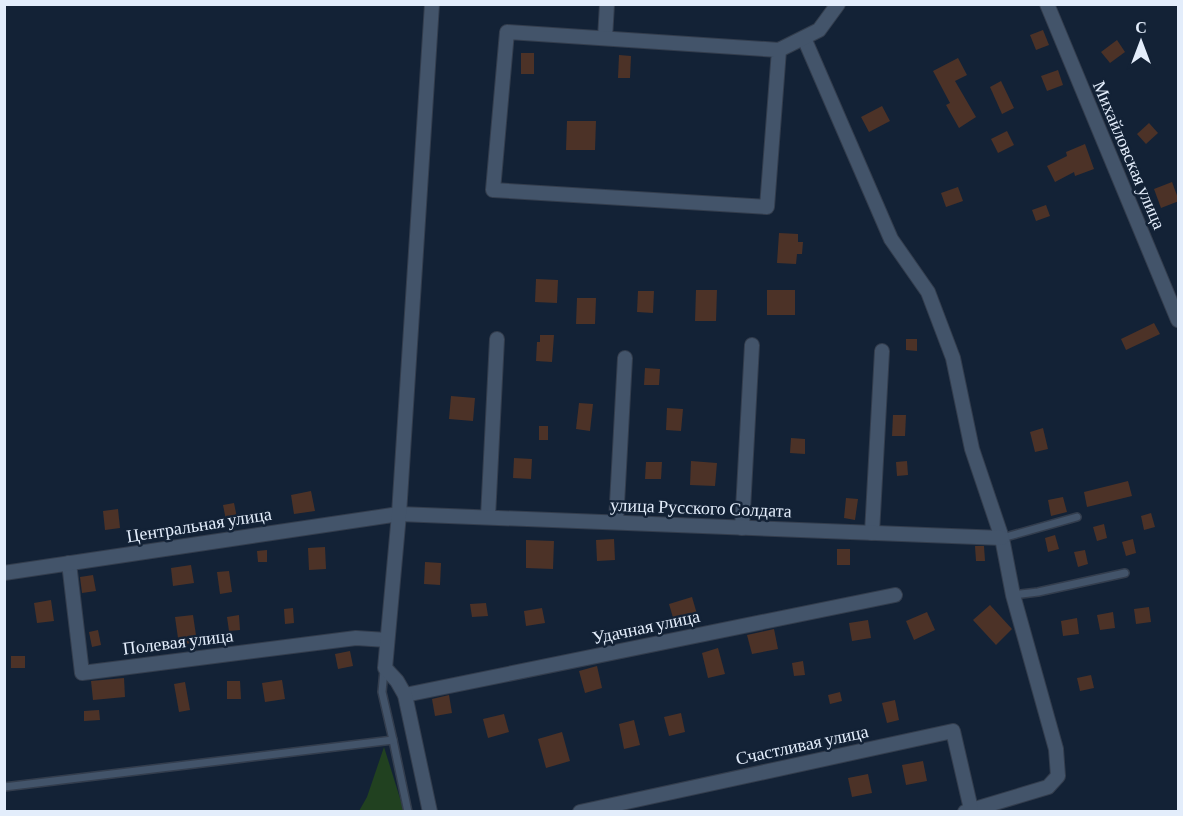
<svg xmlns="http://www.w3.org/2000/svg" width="1183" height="816" font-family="'Crimson Pro',serif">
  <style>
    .green { fill: #214120 }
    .building { fill: #4c3227 }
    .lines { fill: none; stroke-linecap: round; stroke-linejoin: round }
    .service-casing { stroke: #333d4d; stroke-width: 10 }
    .minor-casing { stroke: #333d4d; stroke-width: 16 }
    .service { stroke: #43546a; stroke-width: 7 }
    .minor { stroke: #43546a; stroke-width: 14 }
    .labels { text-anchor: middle; stroke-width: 5; stroke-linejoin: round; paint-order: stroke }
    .street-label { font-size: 18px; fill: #e3edfb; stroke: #132236 }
  </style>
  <rect width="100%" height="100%" fill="#132236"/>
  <polygon class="green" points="384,747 404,811 359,811 367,797"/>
  <g class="building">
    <polygon points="1043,30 1049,45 1036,50 1030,35"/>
    <polygon points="1117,40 1125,52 1110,63 1101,52"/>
    <rect x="521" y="53" width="13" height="21"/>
    <polygon points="619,55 631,56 630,78 618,78"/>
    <polygon points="958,58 967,75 955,81 976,117 959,128 946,105 950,103 933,71"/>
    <polygon points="1058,70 1063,85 1047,91 1041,76"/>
    <polygon points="1001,81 1014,108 1002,114 990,87"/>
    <polygon points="882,106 890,121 869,132 861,117"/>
    <polygon points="567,121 596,121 595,150 566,150"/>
    <polygon points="1149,123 1158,133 1146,144 1137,134"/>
    <polygon points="1007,131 1014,145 998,153 991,139"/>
    <polygon points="1085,144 1094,169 1075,176 1074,172 1055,182 1047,166 1067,156 1066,152"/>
    <polygon points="1172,182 1179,201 1161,208 1154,189"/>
    <polygon points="958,187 963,201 946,207 941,193"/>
    <polygon points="1046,205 1050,216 1036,221 1032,210"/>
    <polygon points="779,233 798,234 798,242 803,242 802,254 797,254 796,264 777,263"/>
    <polygon points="536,279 558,280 557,303 535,302"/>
    <polygon points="696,290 717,290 716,321 695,321"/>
    <rect x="767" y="290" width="28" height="25"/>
    <polygon points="638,291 654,291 653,313 637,312"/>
    <polygon points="577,298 596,298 595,324 576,324"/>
    <polygon points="1154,323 1160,334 1126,350 1121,339"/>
    <polygon points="540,335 554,335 552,362 536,361 537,342 540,342"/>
    <polygon points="906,339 917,339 917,351 906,350"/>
    <polygon points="645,368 660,369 659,385 644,385"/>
    <polygon points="451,396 475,398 473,421 449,419"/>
    <polygon points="579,403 593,404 590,431 576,429"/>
    <polygon points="667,408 683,409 681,431 666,430"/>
    <polygon points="893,415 906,415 905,436 892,436"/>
    <rect x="539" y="426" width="9" height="14"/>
    <polygon points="1043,428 1048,449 1035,452 1030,432"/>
    <polygon points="791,438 805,439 805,454 790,453"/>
    <polygon points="514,458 532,459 531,479 513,478"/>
    <polygon points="691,461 717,463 715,486 690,485"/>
    <polygon points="907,461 908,475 897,476 896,462"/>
    <polygon points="646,462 662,462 661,479 645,479"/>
    <polygon points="1128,481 1132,496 1087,507 1084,492"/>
    <polygon points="311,491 315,511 294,514 291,495"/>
    <polygon points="1063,497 1067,512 1051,516 1048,500"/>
    <polygon points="846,498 858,499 855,520 844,518"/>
    <polygon points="234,503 237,518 226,520 223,505"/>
    <polygon points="118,509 120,528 105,530 103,511"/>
    <polygon points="1151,513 1155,527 1144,530 1141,516"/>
    <polygon points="1104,524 1107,538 1097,541 1093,527"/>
    <polygon points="1055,535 1059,549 1048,552 1045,538"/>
    <polygon points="614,539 615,560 597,561 596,540"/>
    <polygon points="1133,539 1136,553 1126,556 1122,542"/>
    <polygon points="526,540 554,541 553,569 526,568"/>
    <polygon points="975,546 984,546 985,561 976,561"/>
    <polygon points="325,547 326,569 309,570 308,548"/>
    <rect x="837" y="549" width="13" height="16"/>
    <polygon points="267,550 267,562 258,562 257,551"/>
    <polygon points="1085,550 1088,564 1078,567 1074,552"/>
    <polygon points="425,562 441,563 440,585 424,584"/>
    <polygon points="191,565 194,583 173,586 171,568"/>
    <polygon points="229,571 232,592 220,594 217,572"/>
    <polygon points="93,575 96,591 82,593 80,577"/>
    <polygon points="692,597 697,614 674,621 669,604"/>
    <polygon points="51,600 54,621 37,623 34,603"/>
    <polygon points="486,603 488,616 472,617 470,604"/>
    <polygon points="990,605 1012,629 996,645 973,620"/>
    <polygon points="1149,607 1151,622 1136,624 1134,609"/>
    <polygon points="293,608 294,623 285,624 284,609"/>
    <polygon points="542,608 545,623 526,626 524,611"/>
    <polygon points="927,612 935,630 914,640 906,621"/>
    <polygon points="1113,612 1115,628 1100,630 1097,615"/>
    <polygon points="193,615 197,642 179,645 175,617"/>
    <polygon points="239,615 240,630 229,631 227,617"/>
    <polygon points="1077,618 1079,634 1063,636 1061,621"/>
    <polygon points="868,620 871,638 852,641 849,623"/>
    <polygon points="774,629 778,649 752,654 747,635"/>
    <polygon points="98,630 101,645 92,647 89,632"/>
    <polygon points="718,648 725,674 708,678 702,653"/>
    <polygon points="350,651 353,666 338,669 335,654"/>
    <rect x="11" y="656" width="14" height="12"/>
    <polygon points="803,661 805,675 794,676 792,663"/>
    <polygon points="597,666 602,688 585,693 579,671"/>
    <polygon points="1091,675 1094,688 1080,691 1077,678"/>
    <polygon points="124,678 125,697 93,700 91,681"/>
    <polygon points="282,680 285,699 265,702 262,683"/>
    <polygon points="227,681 240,681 241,699 227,699"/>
    <polygon points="185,682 190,710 179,712 174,684"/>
    <polygon points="840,692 842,701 830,704 828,695"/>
    <polygon points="449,695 452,713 435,716 432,699"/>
    <polygon points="895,700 899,720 887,723 882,703"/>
    <polygon points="99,710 100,720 84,721 84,711"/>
    <polygon points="681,713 685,732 669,736 664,717"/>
    <polygon points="504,714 509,732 488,738 483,719"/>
    <polygon points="634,720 640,745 624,749 619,724"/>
    <polygon points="562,732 570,761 546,768 538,739"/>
    <polygon points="923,761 927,781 906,785 902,765"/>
    <polygon points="868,774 872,793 852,797 848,778"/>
  </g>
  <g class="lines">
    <g class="service-casing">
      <g id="service">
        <polyline points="1002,538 1077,517"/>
        <polyline points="1013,595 1038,592 1125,573"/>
        <polyline points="393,740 408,812"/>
        <polyline points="4,787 393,740 382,692 384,670"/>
      </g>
    </g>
    <g class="minor-casing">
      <g id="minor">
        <polyline points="1047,4 1178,320"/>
        <polyline points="605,38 607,4"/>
        <polyline points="804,38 891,239 928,292 953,358 972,449 1002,538 1013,595 1056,749 1058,776 1048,787 965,812"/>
        <polyline points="779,50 767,207 493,190 507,32 779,50 819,30 838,4"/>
        <polyline points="488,517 497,339"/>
        <polyline points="616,522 625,358"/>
        <polyline points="742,528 752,345"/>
        <polyline points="872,533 882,351"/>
        <polyline points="69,563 82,673 356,638 387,640"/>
        <polyline points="4,573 399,514 1002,538"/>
        <polyline points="405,695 895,595"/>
        <polyline points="430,812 405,695 397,681 385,668 399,514 432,4"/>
        <polyline points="580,812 953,731 971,809"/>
      </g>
    </g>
    <use href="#service" class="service"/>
    <use href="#minor" class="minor"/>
  </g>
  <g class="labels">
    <g class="street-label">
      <text transform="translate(1129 155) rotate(67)" y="6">Михайловская улица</text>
      <text transform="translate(701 508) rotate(2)" y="6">улица Русского Солдата</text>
      <text transform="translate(199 525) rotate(-9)" y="6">Центральная улица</text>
      <text transform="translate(646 627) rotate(-12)" y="6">Удачная улица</text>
      <text transform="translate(178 642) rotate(-7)" y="6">Полевая улица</text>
      <text transform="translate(802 745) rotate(-12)" y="6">Счастливая улица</text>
    </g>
  </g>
  <rect width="1183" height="816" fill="none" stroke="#e3edfb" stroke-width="12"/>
  <g transform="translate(1141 42)" stroke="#132236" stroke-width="4.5" paint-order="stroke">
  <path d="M0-4.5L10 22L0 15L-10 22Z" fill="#e3edfb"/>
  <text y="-9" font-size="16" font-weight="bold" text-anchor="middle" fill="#e3edfb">С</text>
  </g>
</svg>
